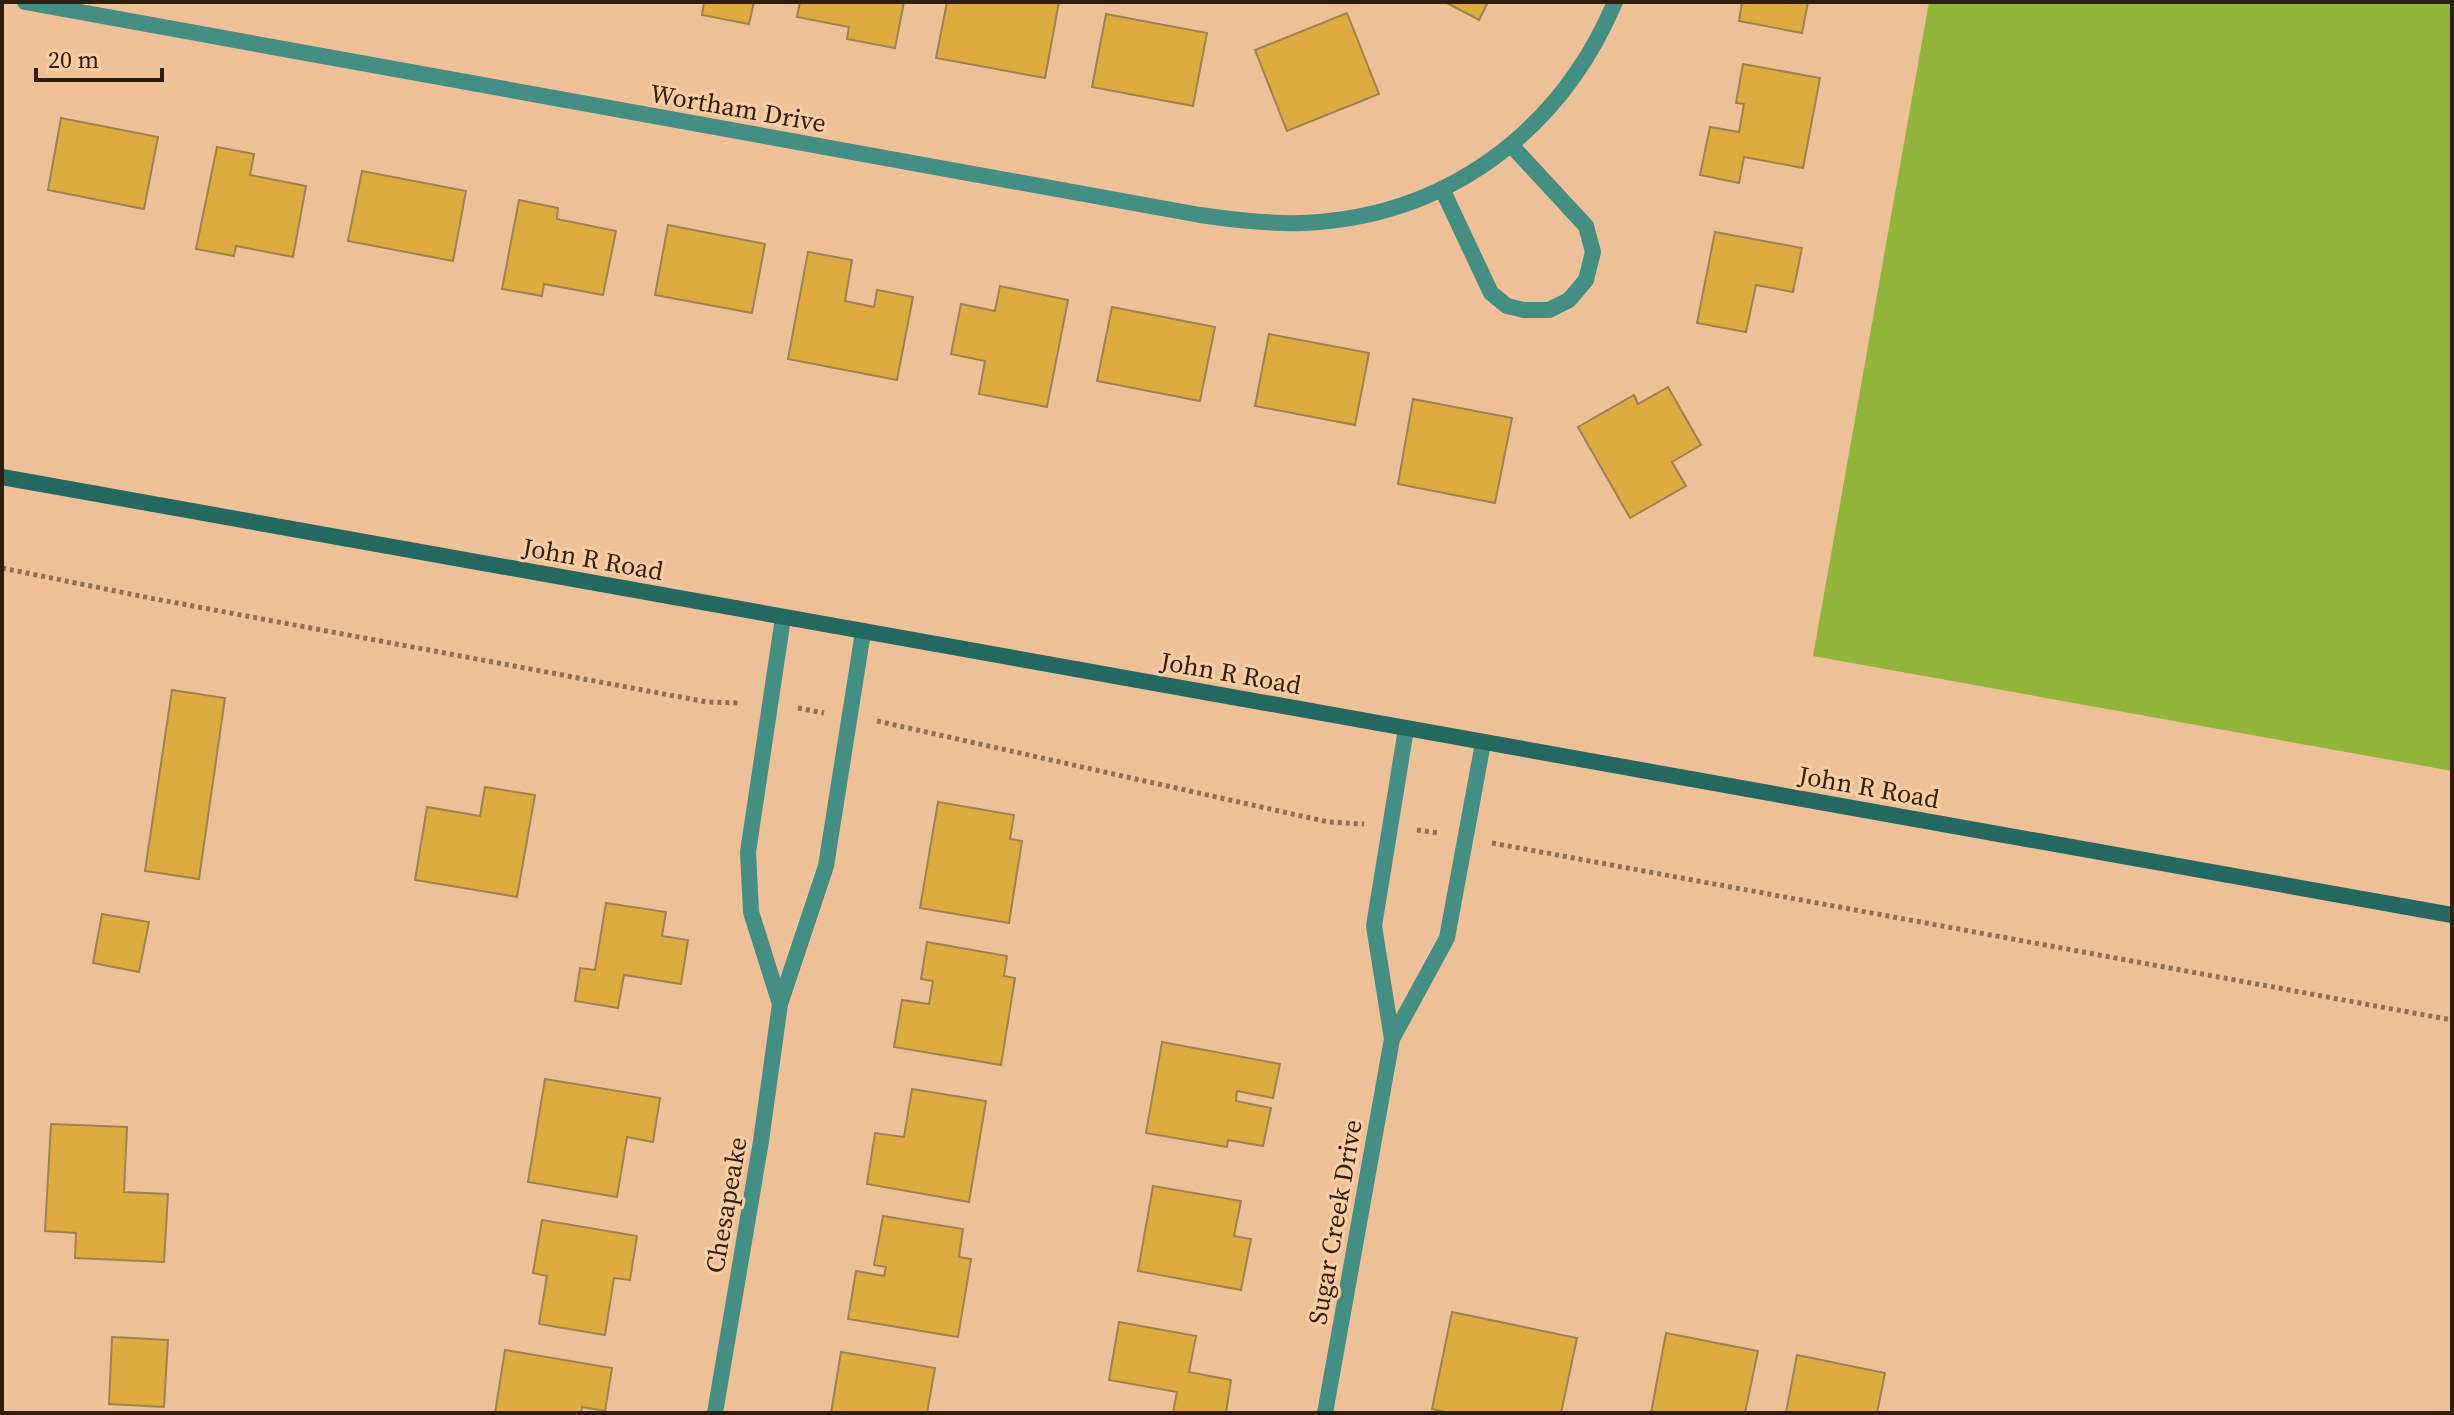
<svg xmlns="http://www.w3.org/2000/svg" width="2454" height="1415" font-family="'Source Serif 4',serif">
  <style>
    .green { fill: #92b43a }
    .building { fill: #ddab3f; stroke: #9d8350; stroke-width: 2 }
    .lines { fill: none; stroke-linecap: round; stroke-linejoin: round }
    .path { stroke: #907053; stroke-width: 5; stroke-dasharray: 4 4; stroke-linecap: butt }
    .minor { stroke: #448e84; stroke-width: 16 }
    .secondary { stroke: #24685f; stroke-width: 16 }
    .labels { text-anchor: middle; stroke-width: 6; stroke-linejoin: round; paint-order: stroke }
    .street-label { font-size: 26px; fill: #2f1e0d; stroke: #fccda3 }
  </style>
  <rect width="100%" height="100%" fill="#eec097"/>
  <polygon class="green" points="1929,2 2452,2 2452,771 1813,656"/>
  <g class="building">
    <polygon points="704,2 754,2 749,24 702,15"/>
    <polygon points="800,2 904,2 895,48 847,39 849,27 797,17"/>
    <polygon points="947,2 1059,2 1045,78 936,58"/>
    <polygon points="1445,2 1488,2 1479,20"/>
    <polygon points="1742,2 1808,2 1802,33 1739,21"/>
    <polygon points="1347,13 1379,94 1287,131 1255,50"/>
    <polygon points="1106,14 1207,33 1193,106 1092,87"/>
    <polygon points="1743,64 1820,78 1803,168 1744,157 1739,183 1700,175 1710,127 1739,132 1744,104 1736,103"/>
    <polygon points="61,118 158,137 144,209 48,190"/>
    <polygon points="217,147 254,154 250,175 306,186 293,257 236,246 234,256 196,249"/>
    <polygon points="362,171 466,191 453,261 348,241"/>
    <polygon points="519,200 558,208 557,219 616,231 603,295 544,284 542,296 502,289"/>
    <polygon points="668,225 765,244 752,313 655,295"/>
    <polygon points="1715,232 1802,248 1793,292 1756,285 1746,332 1697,323"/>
    <polygon points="808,252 852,260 845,301 874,307 877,290 913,297 897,380 788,359"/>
    <polygon points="1000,286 1068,300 1047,407 979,394 985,361 951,354 961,304 995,311"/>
    <polygon points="1112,307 1215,327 1200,401 1097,381"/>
    <polygon points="1269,334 1369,353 1355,425 1255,406"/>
    <polygon points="1668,387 1701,445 1672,462 1686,486 1630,518 1578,427 1634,395 1638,404"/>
    <polygon points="1413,399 1512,418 1495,503 1398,484"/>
    <polygon points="172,690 225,698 199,879 145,871"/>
    <polygon points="485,787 535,795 517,897 415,880 427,807 480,816"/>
    <polygon points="938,802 1014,815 1010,839 1022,841 1009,923 920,908"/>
    <polygon points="606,903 666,912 662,936 688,940 681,984 624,975 618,1008 575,1001 580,968 595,970"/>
    <polygon points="102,914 149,922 139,972 93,963"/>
    <polygon points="927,942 1007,956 1004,976 1015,978 1001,1065 894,1047 902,1000 929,1004 933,981 921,979"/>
    <polygon points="1162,1042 1280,1064 1273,1098 1237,1091 1236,1101 1271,1108 1263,1146 1228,1140 1227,1147 1146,1133"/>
    <polygon points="545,1079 660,1098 653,1142 627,1137 617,1197 528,1182"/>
    <polygon points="912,1089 986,1101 969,1202 867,1184 875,1133 904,1137"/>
    <polygon points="51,1124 127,1127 124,1192 168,1194 164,1262 75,1258 76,1233 45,1231"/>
    <polygon points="1153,1186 1241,1201 1234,1236 1251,1239 1241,1290 1138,1271"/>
    <polygon points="883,1216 963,1229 959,1257 971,1259 958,1337 848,1319 856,1271 884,1276 886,1267 874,1265"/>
    <polygon points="542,1220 637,1236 630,1280 614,1278 605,1335 539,1324 547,1276 533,1273"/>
    <polygon points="1452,1312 1577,1338 1561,1413 1450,1413 1432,1409"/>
    <polygon points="1119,1322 1196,1336 1189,1372 1231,1380 1226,1413 1173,1412 1177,1392 1109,1380"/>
    <polygon points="1666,1333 1758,1351 1745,1413 1651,1413"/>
    <polygon points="112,1337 168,1340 164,1407 109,1404"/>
    <polygon points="505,1350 612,1368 605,1411 582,1407 581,1413 495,1413"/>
    <polygon points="841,1352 935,1368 927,1413 831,1413"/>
    <polygon points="1797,1355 1885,1373 1877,1413 1786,1413"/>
  </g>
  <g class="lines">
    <g class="path">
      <polyline points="2,568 150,598 707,702 740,703"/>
      <polyline points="798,708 824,713"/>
      <polyline points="877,721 1328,822 1364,824"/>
      <polyline points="1417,830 1439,833"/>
      <polyline points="1492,843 2452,1020"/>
    </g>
    <g class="minor">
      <path d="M25 2 1200 215C1234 220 1269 224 1303 223 1446 217 1560 132 1615 2"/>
      <polyline points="1442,189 1491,293 1507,306 1524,310 1549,310 1569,300 1586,280 1593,252 1586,226 1512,146"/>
      <polyline points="780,1004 751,912 748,852 783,618"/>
      <polyline points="1392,1039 1374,926 1406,729"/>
      <polyline points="715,1413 761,1141 780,1004 826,866 863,632"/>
      <polyline points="1325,1413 1392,1039 1447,938 1483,743"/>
    </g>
    <polyline class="secondary" points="2,477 2452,915"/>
  </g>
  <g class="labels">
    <g class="street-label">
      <text transform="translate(738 108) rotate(10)" y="9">Wortham Drive</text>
      <text transform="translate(593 559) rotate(10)" y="9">John R Road</text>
      <text transform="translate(1231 673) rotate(10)" y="9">John R Road</text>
      <text transform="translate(1869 787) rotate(10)" y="9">John R Road</text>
      <text transform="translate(726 1205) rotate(-80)" y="9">Chesapeake</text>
      <text transform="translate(1335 1222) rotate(-80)" y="9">Sugar Creek Drive</text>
    </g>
  </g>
  <rect width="2454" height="1415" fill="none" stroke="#2f1e0d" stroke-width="8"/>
  <path d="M36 68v12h126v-12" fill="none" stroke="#2f1e0d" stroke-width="4"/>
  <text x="48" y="68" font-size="24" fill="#2f1e0d" stroke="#fccda3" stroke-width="6" paint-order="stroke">20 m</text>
</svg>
